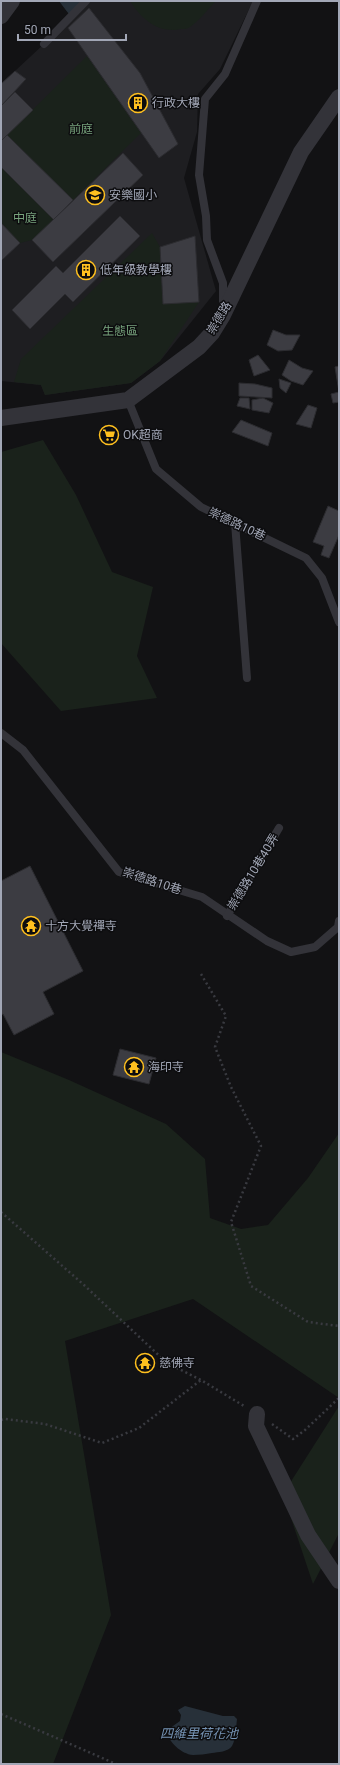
<svg xmlns="http://www.w3.org/2000/svg" width="340" height="1765" font-family="Roboto,'Noto Sans TC',sans-serif">
  <style>
    .built { fill: #1e1e21 }
    .green { fill: #1a221b }
    .water { fill: #273039 }
    .building { fill: #3c3c42; stroke: #2c2c30 }
    .lines { fill: none; stroke-linecap: round; stroke-linejoin: round }
    .path { stroke: #393a40; stroke-width: 2.5; stroke-dasharray: 2 3; stroke-linecap: butt }
    .service { stroke: #333339; stroke-width: 8 }
    .minor { stroke: #333339; stroke-width: 16 }
    .labels { text-anchor: middle; stroke-width: 3; stroke-linejoin: round; paint-order: stroke }
    .poi-label { font-size: 12px; fill: #a2a7b6; stroke: #0d0d0f; text-anchor: start }
    .park-label { font-size: 12px; fill: #77a37c; stroke: #0d0d0f }
    .street-label { font-size: 12px; fill: #a2a7b6; stroke: #0d0d0f }
    .water-label { font-size: 13px; font-style: italic; fill: #7694b5; stroke: #0d0d0f }
  </style>
  <rect width="100%" height="100%" fill="#121214"/>
  <polygon class="built" points="59,1 253,1 220,69 198,94 197,132 184,178 216,291 160,361 131,383 45,395 41,385 1,381 1,84 72,18"/>
  <g class="green">
    <path d="M130 1H216C208 9 199 21 190 27 187 29 184 29 181 29 159 34 141 19 130 1Z"/>
    <polygon points="87,56 141,133 73,200 7,135"/>
    <polygon points="1,167 54,220 32,240 20,243 1,223"/>
    <polygon points="152,233 160,247 163,303 199,302 160,361 131,383 45,395 41,385 14,382 21,359"/>
    <polygon points="43,440 76,495 112,572 153,587 137,656 157,698 61,711 1,643 1,452"/>
    <polygon points="1,1052 69,1080 166,1124 205,1159 210,1218 241,1229 268,1225 308,1178 339,1133 339,1398 193,1299 65,1341 111,1615 53,1764 1,1764"/>
    <polygon points="339,1406 339,1533 313,1584 283,1494"/>
  </g>
  <g class="water">
    <polygon points="59,1 89,1 72,18"/>
    <path d="M185 1706 223 1716H234L237 1719C236 1727 236 1739 232 1746 228 1752 218 1752 212 1753 206 1754 199 1755 193 1755 181 1754 169 1742 166 1731L180 1721 181 1715 178 1710Z"/>
  </g>
  <g class="building">
    <polygon points="89,8 140,73 178,144 159,158 68,28"/>
    <polygon points="15,71 26,79 1,106 1,84"/>
    <polygon points="15,92 33,110 1,141 1,106"/>
    <polygon points="7,135 73,200 54,220 1,167 1,141"/>
    <polygon points="123,153 143,175 53,262 32,240"/>
    <polygon points="120,216 140,236 73,302 65,294 30,329 12,310 56,266 63,273"/>
    <polygon points="1,223 20,243 1,261"/>
    <polygon points="195,236 199,302 163,304 160,247"/>
    <polygon points="273,330 286,335 300,335 292,350 278,351 267,345"/>
    <polygon points="258,355 270,370 254,376 249,360"/>
    <polygon points="289,360 302,368 313,371 303,385 291,381 282,375"/>
    <polygon points="339,366 339,402 333,403 331,394 339,392 335,367"/>
    <polygon points="279,379 291,383 286,393 280,388"/>
    <polygon points="239,383 255,384 272,388 272,398 239,396"/>
    <polygon points="240,398 249,398 250,409 237,406"/>
    <polygon points="263,398 273,403 269,413 252,410 252,400"/>
    <polygon points="308,405 317,408 311,428 296,424"/>
    <polygon points="241,420 272,433 268,446 232,432"/>
    <polygon points="328,506 339,511 339,535 329,558 321,555 324,546 313,542"/>
    <polygon points="30,866 83,971 43,992 54,1014 14,1035 3,1014 1,1015 1,881"/>
    <polygon points="120,1049 156,1058 149,1084 113,1075"/>
  </g>
  <g class="lines">
    <g class="path">
      <polyline points="201,974 226,1016 215,1047 231,1087 261,1146 231,1222 251,1286 308,1322 339,1326"/>
      <polyline points="1,1212 84,1285 167,1363 201,1380 244,1406"/>
      <polyline points="1,1420 5,1419 45,1424 102,1443 139,1428 201,1380"/>
      <polyline points="272,1424 293,1439 305,1430 339,1398"/>
      <polyline points="1,1714 116,1764"/>
    </g>
    <g class="service">
      <polyline points="44,44 86,1"/>
      <polyline points="223,307 223,283 207,240 206,216 199,175 205,99 225,74 257,1"/>
      <polyline points="128,400 156,469 201,507 306,558 322,578 339,622"/>
      <polyline points="235,523 247,678"/>
      <polyline points="1,733 23,750 119,872 202,897 267,941 291,952 315,947 338,927 339,921"/>
      <polyline points="227,916 279,828"/>
    </g>
    <g class="minor">
      <polyline points="1,16 12,1"/>
      <polyline points="1,418 128,400 199,347 212,333 223,315 301,152 339,97"/>
      <polyline points="257,1414 256,1426 308,1535 339,1581"/>
    </g>
  </g>
  <defs>
    <g id="building-ring" transform="scale(1)"><circle r="9.5" fill="#0d0d0f" stroke="#ffc01f" stroke-width="1.5"/><path d="M-4-6H4V6H1V3H-1V6H-4ZM-2.5-4.3h1.7v1.8h-1.7ZM.8-4.3h1.7v1.8H.8ZM-2.5-1h1.7V.8h-1.7ZM.8-1h1.7V.8H.8Z" fill="#ffc01f"/></g>
    <g id="school-ring" transform="scale(1)"><circle r="9.5" fill="#0d0d0f" stroke="#ffc01f" stroke-width="1.5"/><path d="M0-5L7-2L0 1L-7-2ZM-4 1L0 2.5L4 1V4Q0 6-4 4Z" fill="#ffc01f"/></g>
    <g id="supermarket-ring" transform="scale(1)"><circle r="9.5" fill="#0d0d0f" stroke="#ffc01f" stroke-width="1.5"/><path d="M-6-5.5h2.5l.6 2H6L4.5 2H-2.5L-4.4-4H-6ZM-1.5 3.2a1.3 1.3 0 1 0 .1 0ZM3 3.2a1.3 1.3 0 1 0 .1 0Z" fill="#ffc01f"/></g>
    <g id="temple-ring" transform="scale(1)"><circle r="9.5" fill="#0d0d0f" stroke="#ffc01f" stroke-width="1.5"/><path d="M0-6L5-2H3V0L6.5 2.5H4V6H1.5V3h-3V6H-4V2.5H-6.5L-3 0V-2H-5Z" fill="#ffc01f"/></g>
  </defs>
  <g fill-rule="evenodd">
    <use href="#building-ring" x="138" y="103"/>
    <use href="#school-ring" x="95" y="195"/>
    <use href="#building-ring" x="86" y="270"/>
    <use href="#supermarket-ring" x="109" y="435"/>
    <use href="#temple-ring" x="31" y="926"/>
    <use href="#temple-ring" x="134" y="1067"/>
    <use href="#temple-ring" x="145" y="1363"/>
  </g>
  <g class="labels">
    <g class="poi-label">
      <text x="152" y="107">行政大樓</text>
      <text x="109" y="199">安樂國小</text>
      <text x="100" y="274">低年級教學樓</text>
      <text x="123" y="439">OK超商</text>
      <text x="45" y="930">十方大覺禪寺</text>
      <text x="148" y="1071">海印寺</text>
      <text x="159" y="1367">慈佛寺</text>
    </g>
    <g class="park-label">
      <text x="81" y="133">前庭</text>
      <text x="25" y="222">中庭</text>
      <text x="120" y="335">生態區</text>
    </g>
    <g class="street-label">
      <text transform="translate(219 318) rotate(-59)" y="4">崇德路</text>
      <text transform="translate(237 524) rotate(25)" y="4">崇德路10巷</text>
      <text transform="translate(253 872) rotate(-59)" y="4">崇德路10巷40弄</text>
      <text transform="translate(152 881) rotate(18)" y="4">崇德路10巷</text>
    </g>
    <g class="water-label">
      <text x="199" y="1738">四維里荷花池</text>
    </g>
  </g>
  <rect width="340" height="1765" fill="none" stroke="#a2a7b6" stroke-width="4"/>
  <path d="M18 34v6h108v-6" fill="none" stroke="#a2a7b6" stroke-width="2"/>
  <text x="24" y="34" font-size="12" fill="#a2a7b6" stroke="#0d0d0f" stroke-width="3" paint-order="stroke">50 m</text>
</svg>
